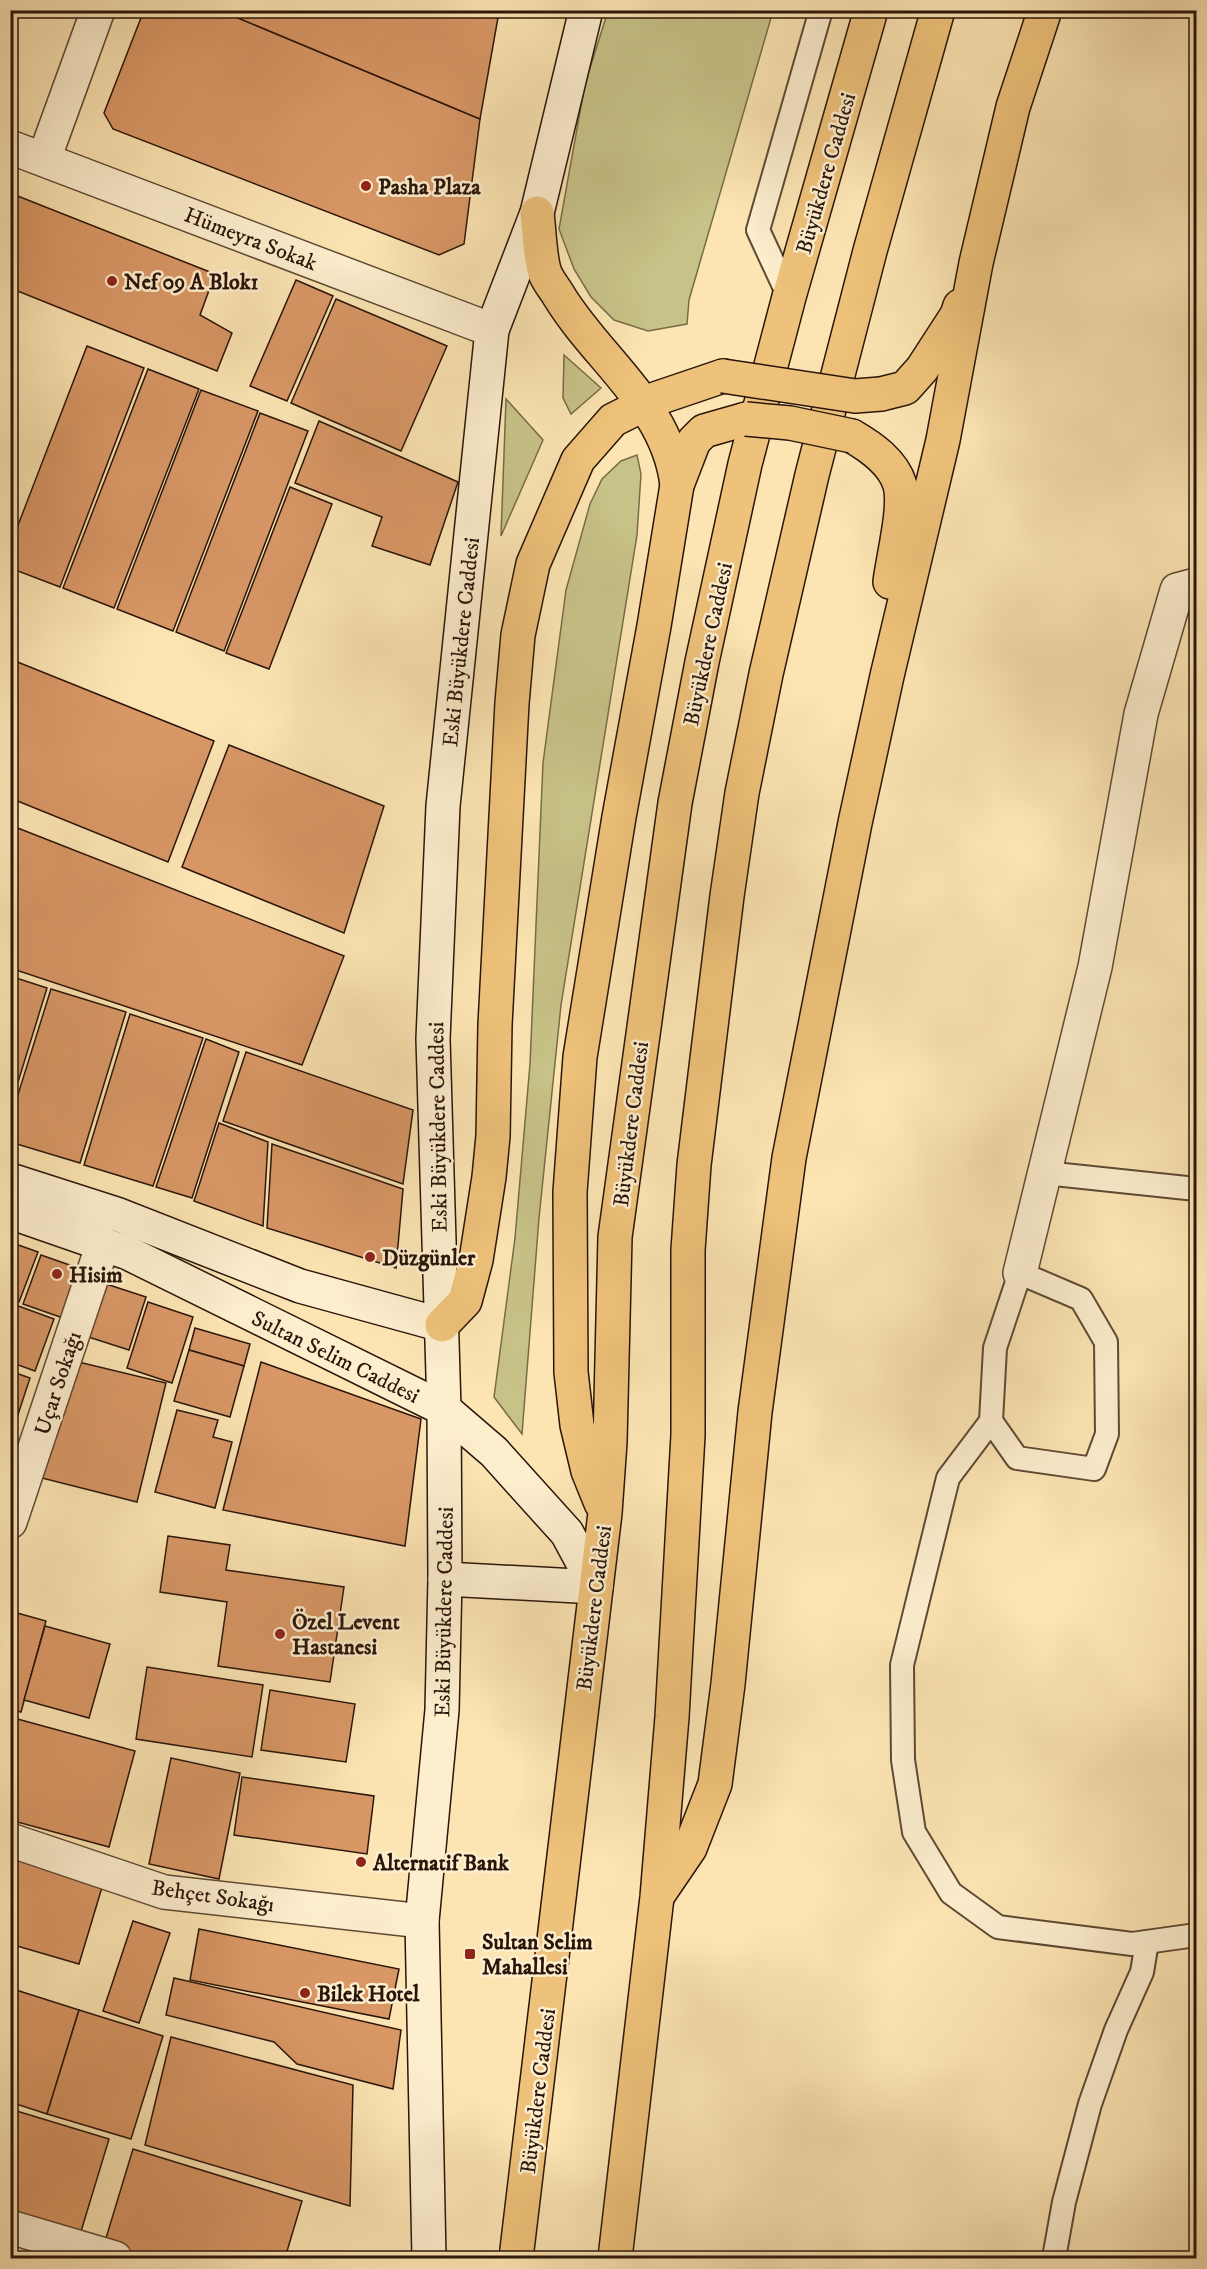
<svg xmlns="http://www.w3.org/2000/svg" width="1207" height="2269" font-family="'IM FELL DW Pica',serif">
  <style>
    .green { fill: #c7c287; stroke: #786c48; stroke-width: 1.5 }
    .building { fill: #d99766; stroke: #2a150a; stroke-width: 1.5 }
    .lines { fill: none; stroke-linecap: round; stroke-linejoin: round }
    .lane-casing { stroke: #5e4934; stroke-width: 26 }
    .street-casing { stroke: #5e4934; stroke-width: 36 }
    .secondary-casing { stroke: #2a150a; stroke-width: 36 }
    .primary-casing { stroke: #2a150a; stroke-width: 36 }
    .lane { stroke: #fdeece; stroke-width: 22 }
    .street { stroke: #fdeece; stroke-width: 33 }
    .secondary { stroke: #fdeece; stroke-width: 33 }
    .primary { stroke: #eec27a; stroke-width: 33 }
    .primary-bridge-casing { stroke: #2a150a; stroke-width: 36; stroke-linecap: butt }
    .primary-bridge { stroke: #eec27a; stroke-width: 33 }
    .poi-dot { fill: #8f2418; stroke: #fdeece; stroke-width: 2 }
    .labels { text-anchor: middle; stroke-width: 5; stroke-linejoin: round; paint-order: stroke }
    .street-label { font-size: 22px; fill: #2a150a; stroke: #fdeece }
    .poi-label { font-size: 22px; font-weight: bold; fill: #2a150a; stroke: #fdeece; text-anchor: start }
  </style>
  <rect width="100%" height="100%" fill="#fce5b3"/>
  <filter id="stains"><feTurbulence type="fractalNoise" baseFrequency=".00333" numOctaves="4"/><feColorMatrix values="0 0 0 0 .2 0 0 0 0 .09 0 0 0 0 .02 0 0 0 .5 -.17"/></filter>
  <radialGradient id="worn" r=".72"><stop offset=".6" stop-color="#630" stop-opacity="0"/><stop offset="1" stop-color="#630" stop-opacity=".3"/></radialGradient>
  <g class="green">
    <polygon points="608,11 773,11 689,300 687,324 648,331 614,320 591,297 574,269 559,229 585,84"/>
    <polygon points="564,355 601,388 571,414 563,398"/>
    <polygon points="506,399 543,440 501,536"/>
    <polygon points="637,455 641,474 637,535 561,1005 539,1218 522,1434 494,1397 515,1238 530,1064 543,763 566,590 590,504 602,479 621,461"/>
  </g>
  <g class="building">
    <polygon points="144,10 219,10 480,119 464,244 439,255 113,129 104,113"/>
    <polygon points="219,10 495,10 499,12 480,119"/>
    <polygon points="10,193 215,274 200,315 232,333 217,371 10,288"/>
    <polygon points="296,280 333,296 287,401 250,386"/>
    <polygon points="336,299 447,346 401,451 291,403"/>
    <polygon points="87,346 144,368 60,587 10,568 10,546"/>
    <polygon points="148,369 199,389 114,608 63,588"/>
    <polygon points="201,390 258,411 173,631 117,609"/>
    <polygon points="260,413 308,431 224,651 176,632"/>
    <polygon points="319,421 458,482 430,565 372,546 382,517 295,483"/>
    <polygon points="290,487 332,504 269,669 226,653"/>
    <polygon points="10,659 214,741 168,862 10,798"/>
    <polygon points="229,745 384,806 344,933 182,867"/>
    <polygon points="10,825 344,956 302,1065 10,968"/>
    <polygon points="10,976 47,988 10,1108"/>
    <polygon points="51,989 126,1012 80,1163 10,1142 10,1120"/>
    <polygon points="130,1014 203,1038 153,1186 84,1165"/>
    <polygon points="206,1039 239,1052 192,1198 156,1187"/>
    <polygon points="246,1052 413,1110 403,1184 223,1121"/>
    <polygon points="219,1123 268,1142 263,1226 194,1201"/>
    <polygon points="272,1144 403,1189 396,1268 267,1228"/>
    <polygon points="10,1242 38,1252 19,1302 10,1298"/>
    <polygon points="41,1255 81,1269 63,1318 23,1304"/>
    <polygon points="94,1280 146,1297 129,1350 76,1333"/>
    <polygon points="148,1302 193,1317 172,1383 127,1368"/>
    <polygon points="10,1303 54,1319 35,1371 10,1362"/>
    <polygon points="195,1328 250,1344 244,1366 189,1350"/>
    <polygon points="189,1350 244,1366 230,1417 174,1401"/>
    <polygon points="66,1359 166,1383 137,1502 38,1477"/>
    <polygon points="261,1362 421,1419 405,1546 223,1510"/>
    <polygon points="10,1371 30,1378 10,1439"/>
    <polygon points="177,1410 218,1420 213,1437 232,1442 215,1508 155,1492"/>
    <polygon points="168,1536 230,1545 226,1570 344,1587 330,1682 218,1666 227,1602 160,1592"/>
    <polygon points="10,1611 46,1621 21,1712 10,1709"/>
    <polygon points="45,1626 110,1644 89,1718 24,1700"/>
    <polygon points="147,1667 263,1685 252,1757 136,1739"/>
    <polygon points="270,1690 355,1704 346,1762 261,1750"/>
    <polygon points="10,1717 135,1751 109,1847 10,1820"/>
    <polygon points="171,1758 240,1773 219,1879 149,1864"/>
    <polygon points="242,1777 374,1796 367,1854 234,1835"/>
    <polygon points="10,1857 103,1884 79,1964 10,1944"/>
    <polygon points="133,1921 170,1933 139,2023 103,2011"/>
    <polygon points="199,1929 399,1969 389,2019 190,1980"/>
    <polygon points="174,1978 401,2030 393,2089 297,2064 274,2042 166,2015"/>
    <polygon points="13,1989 79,2010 47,2114 10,2102 10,1997"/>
    <polygon points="79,2010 163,2036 131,2139 47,2114"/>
    <polygon points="171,2037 353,2085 350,2206 145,2145"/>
    <polygon points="10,2109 109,2139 79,2238 10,2217"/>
    <polygon points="133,2149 302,2201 285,2258 136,2258 103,2248"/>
  </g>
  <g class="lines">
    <g class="lane-casing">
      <g id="lane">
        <polyline points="789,297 758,230 821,10"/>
        <polyline points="1045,1173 1196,1189"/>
        <polyline points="991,1421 1017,1458 1094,1469 1107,1434 1106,1342 1081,1299 1020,1273 995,1348 991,1421 948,1478 902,1665 903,1760 914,1832 951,1893 998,1927 1132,1944 1196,1935"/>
        <polyline points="1054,2258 1064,2202 1090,2104 1116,2030 1142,1972 1147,1942"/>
      </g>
    </g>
    <g class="street-casing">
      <g id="street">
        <polyline points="10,147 492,330"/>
        <polyline points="44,159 98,10"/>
        <polyline points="1020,1273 1095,967 1141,714 1177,590 1196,585"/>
        <polyline points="10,1522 103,1244"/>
        <polyline points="10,1840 164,1892 422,1921"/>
        <polyline points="10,2227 115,2258"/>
      </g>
    </g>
    <g class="secondary-casing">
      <g id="secondary">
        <polyline points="10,1180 119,1215 300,1286 442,1325"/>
        <polyline points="10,1212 128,1253 444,1409 494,1452 567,1533 596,1587"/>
        <polyline points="445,1579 596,1587"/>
        <polyline points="429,2258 422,1921 442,1710 445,1579 444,1409 433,1039 443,806 492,330 537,213 586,10"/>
      </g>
    </g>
    <g class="primary-casing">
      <g id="primary">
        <path d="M537 213C539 229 540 260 545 273 548 281 555 289 559 296 598 360 668 406 677 485"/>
        <polyline points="881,394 905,388 922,369 957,315 960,306"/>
        <path d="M852 436C871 447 893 462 900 485 906 508 893 557 890 582"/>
        <polyline points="442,1325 465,1301 476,1260 489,1177 493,1136 495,1025 512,703 518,635 533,564 578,460 613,420 655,399 723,376"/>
        <polyline points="601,1503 588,1471 577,1425 571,1372 570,1192 580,1057 619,817 654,626 677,485 694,441 704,431 746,419"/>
        <polyline points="658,1895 690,1848 715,1784 728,1684 755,1412 789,1158 855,823 887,676 943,440 976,263 1013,107 1045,10"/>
        <polyline points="516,2258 605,1513 610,1442 615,1237 675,803 702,662 745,464 789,297 871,10"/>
        <polyline points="615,2258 657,1897 672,1717 688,1435 688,1250 694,1165 727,896 742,793 766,674 812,475 870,251 938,10"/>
      </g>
    </g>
    <use href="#lane" class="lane"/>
    <use href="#street" class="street"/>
    <use href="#secondary" class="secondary"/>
    <use href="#primary" class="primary"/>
    <g class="primary-bridge-casing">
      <g id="primary-bridge">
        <polyline points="723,376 855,396 881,394"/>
        <polyline points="746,419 790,423 852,436"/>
      </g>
    </g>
    <use href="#primary-bridge" class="primary-bridge"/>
  </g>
  <g class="poi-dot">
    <circle cx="366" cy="186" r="6"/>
    <circle cx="112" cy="281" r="6"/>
    <circle cx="370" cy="1257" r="6"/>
    <circle cx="57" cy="1274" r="6"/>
    <circle cx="280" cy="1634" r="6"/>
    <circle cx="361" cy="1862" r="6"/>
    <rect x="464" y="1948" width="12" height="12" rx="3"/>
    <circle cx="305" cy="1993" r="6"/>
  </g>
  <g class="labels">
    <g class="street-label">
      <text transform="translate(825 173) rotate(-74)" y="8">Büyükdere Caddesi</text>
      <text transform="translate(251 238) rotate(21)" y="8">Hümeyra Sokak</text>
      <text transform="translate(460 642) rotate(-84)" y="8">Eski Büyükdere Caddesi</text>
      <text transform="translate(707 644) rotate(-78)" y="8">Büyükdere Caddesi</text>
      <text transform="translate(630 1124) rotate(-83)" y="8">Büyükdere Caddesi</text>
      <text transform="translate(437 1127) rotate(-91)" y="8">Eski Büyükdere Caddesi</text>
      <text transform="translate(336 1356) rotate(26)" y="8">Sultan Selim Caddesi</text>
      <text transform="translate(57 1383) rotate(-72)" y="8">Uçar Sokağı</text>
      <text transform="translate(593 1608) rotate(-83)" y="8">Büyükdere Caddesi</text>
      <text transform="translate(443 1612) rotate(-89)" y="8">Eski Büyükdere Caddesi</text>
      <text transform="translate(213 1895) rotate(8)" y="8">Behçet Sokağı</text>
      <text transform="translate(537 2091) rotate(-83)" y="8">Büyükdere Caddesi</text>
    </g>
    <g class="poi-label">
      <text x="378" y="194">Pasha Plaza</text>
      <text x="124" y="289">Nef 09 A Blok1</text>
      <text x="382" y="1265">Düzgünler</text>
      <text x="69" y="1282">Hisim</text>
      <text x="292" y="1629">Özel Levent<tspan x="292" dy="25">Hastanesi</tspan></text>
      <text x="373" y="1870">Alternatif Bank</text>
      <text x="482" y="1949">Sultan Selim<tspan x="482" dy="25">Mahallesi</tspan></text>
      <text x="317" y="2001">Bilek Hotel</text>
    </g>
  </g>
  <rect width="1207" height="2269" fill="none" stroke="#fce5b3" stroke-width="36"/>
  <rect x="12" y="12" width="1183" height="2245" fill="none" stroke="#2a150a" stroke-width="3"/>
  <rect x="18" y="18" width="1171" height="2233" fill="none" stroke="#2a150a" stroke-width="1.5"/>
  <rect width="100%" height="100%" filter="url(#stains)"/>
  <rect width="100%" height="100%" fill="url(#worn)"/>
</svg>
